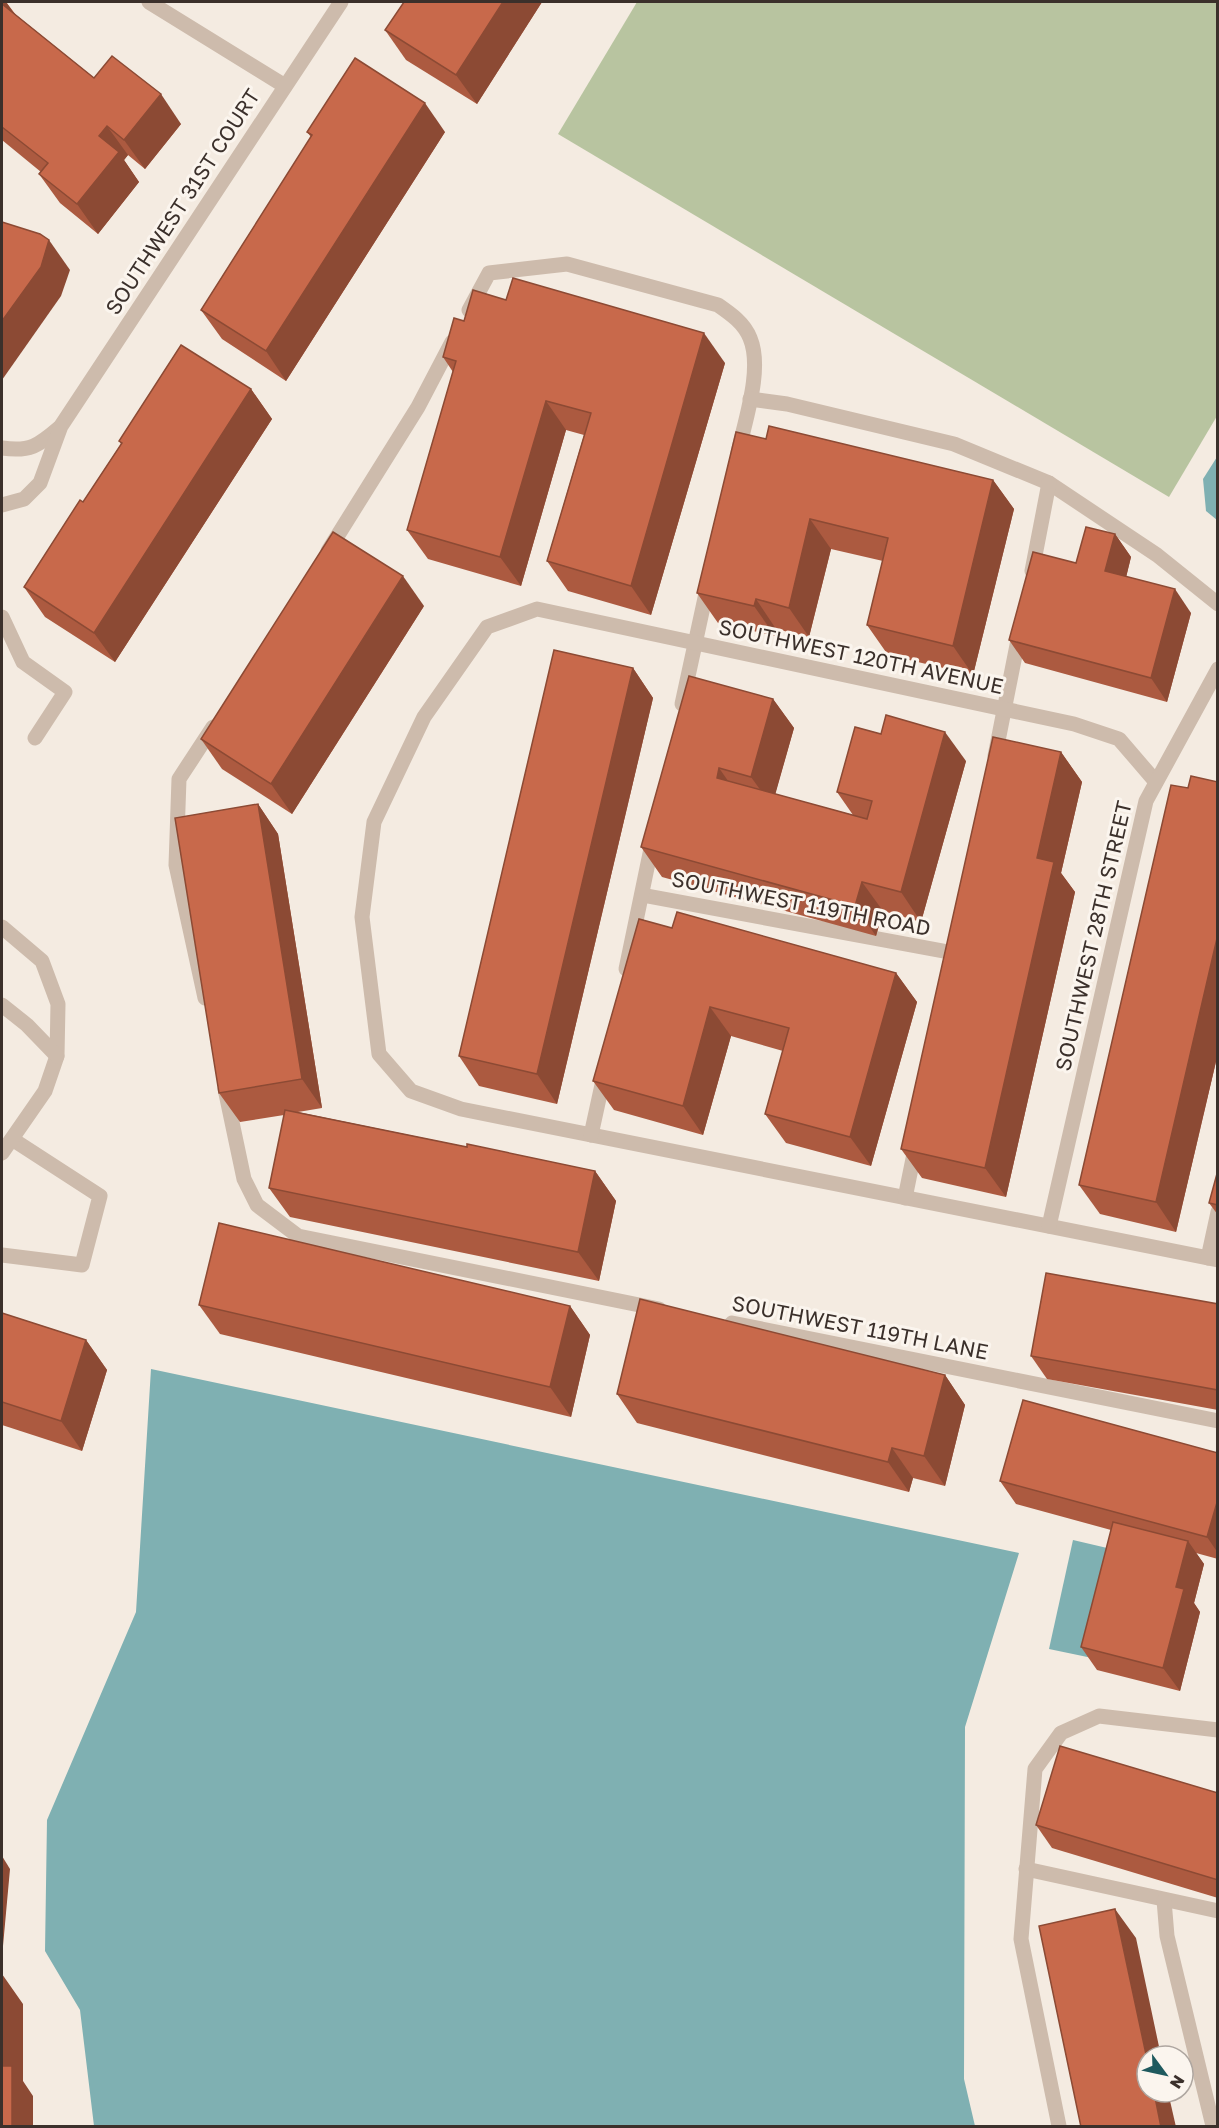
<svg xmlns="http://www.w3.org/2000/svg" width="1219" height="2128" font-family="'Golos Text',sans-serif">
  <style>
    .green { fill: #b8c4a0 }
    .water { fill: #7fb0b2 }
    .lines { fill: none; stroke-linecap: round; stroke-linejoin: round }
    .service { stroke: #cdbbac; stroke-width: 15 }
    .minor { stroke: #cdbbac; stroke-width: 15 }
    .wall { fill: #ac5a40 }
    .shaded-wall { fill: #8c4a34 }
    .building { fill: #c8694b; stroke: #8c4a34; stroke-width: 1.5 }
    .labels { text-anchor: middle; stroke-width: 6; stroke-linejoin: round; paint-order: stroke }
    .street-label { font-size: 21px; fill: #3b302b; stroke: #fbf5ee }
  </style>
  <rect width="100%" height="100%" fill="#f4ebe1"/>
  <polygon class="green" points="637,2 1217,2 1217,416 1169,497 558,134"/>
  <g class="water">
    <polygon points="1217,457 1217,520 1206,511 1203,479"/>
    <polygon points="151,1369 1019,1553 965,1727 964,2079 975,2126 94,2126 80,2010 45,1951 47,1820 136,1612"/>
    <polygon points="1073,1540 1120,1551 1097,1659 1049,1649"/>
  </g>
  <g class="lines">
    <polyline class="service" points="2,1255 82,1265 100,1196 12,1139"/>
    <g class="minor">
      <polyline points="149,2 285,86"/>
      <path d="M469 310 489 273 567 264 718 305C731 314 744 323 750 338 763 369 745 420 738 453"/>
      <polyline points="750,399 787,404 954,444 1049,483 1157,555 1218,604"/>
      <path d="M2 448C30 452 38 446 59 428"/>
      <polyline points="2,505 24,499 40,483 61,426 341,2"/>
      <polyline points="328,551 418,407 452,342"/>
      <polyline points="1032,571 1049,483"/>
      <polyline points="2,617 23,662 65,692 35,738"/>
      <polyline points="682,704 708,584"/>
      <polyline points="995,756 1020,630"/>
      <polyline points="1156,782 1119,739 1074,724 537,609 487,627 424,717 374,822 362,917 379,1054 411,1091 461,1109 1218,1260"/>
      <polyline points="642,895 954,953"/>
      <polyline points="2,927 42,961 58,1004 57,1056 45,1091 2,1153"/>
      <polyline points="626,969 653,839"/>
      <polyline points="205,998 176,865 179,779 213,727"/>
      <polyline points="2,1005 27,1025 57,1056"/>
      <polyline points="225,1089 244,1179 257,1205 298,1236 659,1309"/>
      <polyline points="591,1135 605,1071"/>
      <polyline points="905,1198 916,1144"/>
      <polyline points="1049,1226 1146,801 1218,669"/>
      <polyline points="1208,1258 1218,1212"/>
      <polyline points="732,1323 1218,1421"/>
      <polyline points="1026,1869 1218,1911"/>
      <polyline points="1164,1900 1167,1936 1213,2126"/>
      <polyline points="1059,2126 1021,1939 1035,1769 1061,1733 1099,1716 1218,1730"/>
    </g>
  </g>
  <g class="wall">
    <polygon points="2,2 6,2 16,15 94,78 181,124 145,169 128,155 124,160 139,182 98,234 60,203 39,174 41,172 2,140"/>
    <polygon points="542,2 477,104 406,60 385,30"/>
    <polygon points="307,132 445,132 286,381 222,339 201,310 311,137"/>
    <polygon points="464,321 725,363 651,615 568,591 547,561 584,435 566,430 521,586 428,559 407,530 453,372 443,357"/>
    <polygon points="251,389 272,419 115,662 45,617 24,587 83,502 121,444 119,441"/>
    <polygon points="766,439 993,480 1014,509 973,675 888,655 867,625 883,561 831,549 809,637 776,629 775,636 718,623 697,593"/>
    <polygon points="1115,534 1131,557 1126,577 1191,613 1167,702 1025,663 1009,640 1076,563"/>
    <polygon points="424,606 292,814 222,769 201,739"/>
    <polygon points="633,668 653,698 557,1104 479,1086 459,1056"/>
    <polygon points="773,699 794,728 775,794 853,815 837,792 966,761 921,922 883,911 876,936 662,877 641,847"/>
    <polygon points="1061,752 1082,782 1061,873 1075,892 1006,1197 922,1178 901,1149"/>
    <polygon points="1218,782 1218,1053 1176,1232 1100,1214 1079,1185 1188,788"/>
    <polygon points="258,804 278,834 322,1108 298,1112 467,1147 595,1171 616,1201 599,1281 290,1217 269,1188 284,1115 240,1122 219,1093"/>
    <polygon points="672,928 896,973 917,1002 871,1166 786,1143 765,1114 783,1051 731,1036 703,1135 614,1110 593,1081"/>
    <polygon points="1218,1170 1218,1215 1209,1203"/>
    <polygon points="1218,1304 1218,1410 1047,1379 1031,1356"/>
    <polygon points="199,1305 570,1306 590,1335 571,1417 220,1334"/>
    <polygon points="2,1313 86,1340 107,1370 82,1451 2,1425"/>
    <polygon points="945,1375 965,1405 945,1486 913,1478 909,1492 637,1423 617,1394"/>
    <polygon points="1218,1453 1218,1559 1196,1553 1204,1564 1194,1603 1200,1612 1180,1691 1097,1670 1081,1647 1111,1530 1016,1504 1000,1481"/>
    <polygon points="1218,1793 1218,1898 1052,1848 1036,1825"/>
  </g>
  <g class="shaded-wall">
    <polygon points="3,2 6,2 25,29 2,4"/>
    <polygon points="503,2 542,2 477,104 456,75"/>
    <polygon points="161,94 181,124 145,169 124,140"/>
    <polygon points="425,103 445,132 286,381 266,351"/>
    <polygon points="107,126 128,155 124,160 139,182 98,234 77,204 99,136"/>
    <polygon points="49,240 70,270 61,296 2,380 2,321"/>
    <polygon points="704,333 725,363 651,615 631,586"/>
    <polygon points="251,389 272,419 115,662 94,633"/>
    <polygon points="546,401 566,430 521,586 500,557"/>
    <polygon points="993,480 1014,509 973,675 953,646"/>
    <polygon points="810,519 831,549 809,637 789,608"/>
    <polygon points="1115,534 1131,557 1122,594 1105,571"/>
    <polygon points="403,576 424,606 292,814 271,784"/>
    <polygon points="1175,589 1191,613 1167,702 1151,678"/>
    <polygon points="756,599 776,629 775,636 754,606"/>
    <polygon points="633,668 653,698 557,1104 537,1074"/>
    <polygon points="773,699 794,728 772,806 751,777"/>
    <polygon points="945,732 966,761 921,922 901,892"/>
    <polygon points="1061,752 1082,782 1061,873 1075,892 1006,1197 985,1168 1037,858"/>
    <polygon points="719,768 740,798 717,778"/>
    <polygon points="258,804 278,834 322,1108 302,1079"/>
    <polygon points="862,882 883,911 876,936 855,906"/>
    <polygon points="1218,934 1218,1053 1176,1232 1156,1202"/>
    <polygon points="896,973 917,1002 871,1166 850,1137"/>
    <polygon points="710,1007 731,1036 703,1135 683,1106"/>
    <polygon points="595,1171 616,1201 599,1281 578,1252"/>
    <polygon points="570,1306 590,1335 571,1417 550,1387"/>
    <polygon points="86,1340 107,1370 82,1451 61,1421"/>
    <polygon points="945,1375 965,1405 945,1486 924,1456"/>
    <polygon points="892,1448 913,1478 909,1492 888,1462"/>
    <polygon points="1218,1499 1218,1553 1207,1537"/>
    <polygon points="1188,1541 1204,1564 1194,1603 1200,1612 1180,1691 1163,1668 1176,1587"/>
    <polygon points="2,1856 10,1869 2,1957"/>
    <polygon points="1115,1909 1136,1938 1161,2056 1147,2056 1147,2059"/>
    <polygon points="2,1974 23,2004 23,2081 33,2096 33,2127 12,2127 2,2066"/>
    <polygon points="1154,2092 1168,2092 1176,2127 1161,2127"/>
  </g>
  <g class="building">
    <polygon points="404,2 503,2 456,75 385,30"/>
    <polygon points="2,4 94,78 112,56 161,94 124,140 107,126 99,136 119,152 77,204 39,174 48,163 2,127"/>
    <polygon points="355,58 425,103 266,351 201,310 312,135 307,132"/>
    <polygon points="2,222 40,234 49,240 41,267 2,321"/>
    <polygon points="513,278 704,333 631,586 547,561 591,413 546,401 500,557 407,530 456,361 443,357 454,318 464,321 473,290 506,300"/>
    <polygon points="181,345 251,389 94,633 24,587 80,500 83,502 122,443 119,441"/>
    <polygon points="769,426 993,480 953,646 867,625 888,538 810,519 789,608 756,599 754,606 697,593 736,432 766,439"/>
    <polygon points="1086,527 1115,534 1105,571 1175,589 1151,678 1009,640 1033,552 1076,563"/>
    <polygon points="333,532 403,576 271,784 201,739"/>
    <polygon points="554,650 633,668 537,1074 459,1056"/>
    <polygon points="689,676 773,699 751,777 719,768 717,778 867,819 872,801 837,792 855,727 881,734 886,715 945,732 901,892 862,882 855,906 641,847"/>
    <polygon points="993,737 1061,752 1037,858 1054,862 985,1168 901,1149"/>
    <polygon points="1191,776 1218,782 1218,934 1156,1202 1079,1185 1171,785 1188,788"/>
    <polygon points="258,804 302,1079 219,1093 175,818"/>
    <polygon points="677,912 896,973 850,1137 765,1114 789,1028 710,1007 683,1106 593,1081 639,919 672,928"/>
    <polygon points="285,1110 467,1147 467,1144 595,1171 578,1252 269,1188"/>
    <polygon points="1218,1170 1218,1205 1209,1203"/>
    <polygon points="219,1223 570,1306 550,1387 199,1305"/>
    <polygon points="1046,1273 1218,1304 1218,1390 1031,1356"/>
    <polygon points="640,1299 945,1375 924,1456 892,1448 888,1462 617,1394"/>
    <polygon points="2,1313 86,1340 61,1421 2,1402"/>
    <polygon points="1023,1400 1218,1453 1218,1499 1207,1537 1000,1481"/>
    <polygon points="1113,1522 1188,1541 1176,1587 1184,1589 1163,1668 1081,1647"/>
    <polygon points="1060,1746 1218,1793 1218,1880 1036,1825"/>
    <polygon points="1115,1909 1147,2059 1147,2092 1154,2092 1161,2127 1081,2127 1039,1926"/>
    <polygon points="2,1974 2,2066 12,2066 12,2127 2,2127"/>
  </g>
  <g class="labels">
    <g class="street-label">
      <text transform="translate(183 202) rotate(-57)" y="7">SOUTHWEST 31ST COURT</text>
      <text transform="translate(861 657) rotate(12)" y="7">SOUTHWEST 120TH AVENUE</text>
      <text transform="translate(801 904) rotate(11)" y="7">SOUTHWEST 119TH ROAD</text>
      <text transform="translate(1094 936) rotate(-77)" y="7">SOUTHWEST 28TH STREET</text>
      <text transform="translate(860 1328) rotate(11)" y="7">SOUTHWEST 119TH LANE</text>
    </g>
  </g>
  <rect width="1219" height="2128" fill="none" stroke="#3b302b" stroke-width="6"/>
  <g transform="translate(1165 2074) rotate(123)"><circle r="28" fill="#fbf5ee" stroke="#aea6a0" stroke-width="1.5"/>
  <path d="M0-4.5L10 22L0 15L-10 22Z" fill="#1f5a5e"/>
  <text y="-9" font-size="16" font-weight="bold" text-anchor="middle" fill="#3b302b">N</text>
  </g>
</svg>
